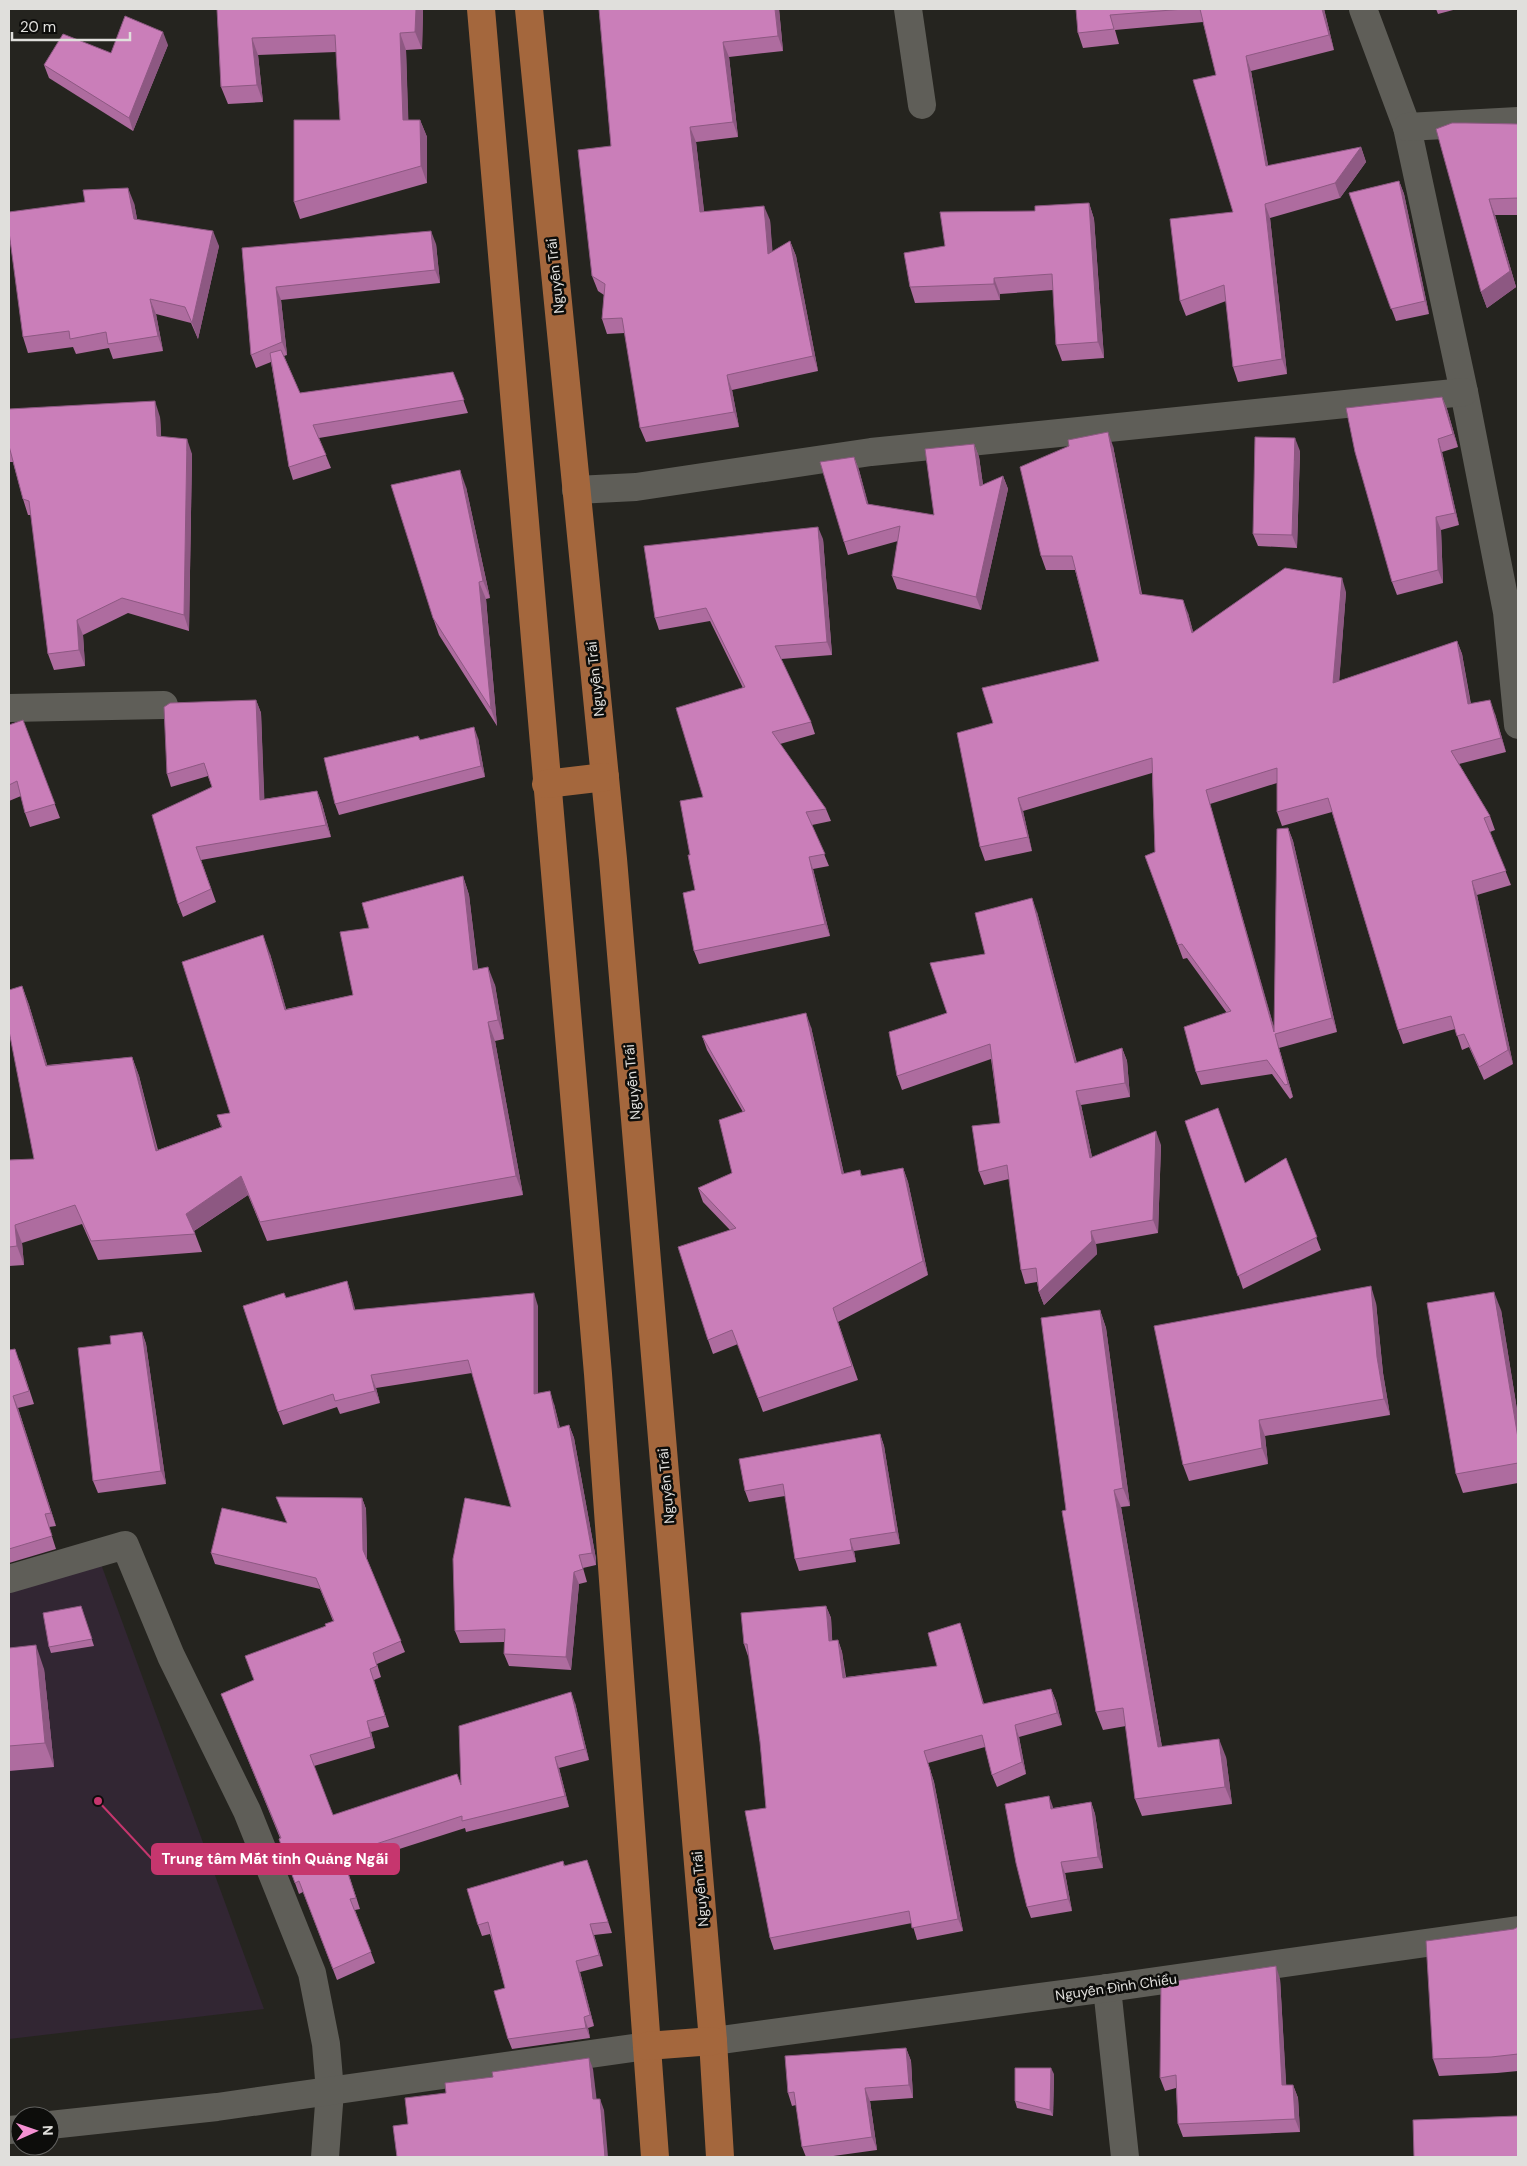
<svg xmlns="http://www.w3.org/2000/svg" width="1527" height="2166" font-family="'DM Sans',sans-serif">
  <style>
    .medical { fill: #322633 }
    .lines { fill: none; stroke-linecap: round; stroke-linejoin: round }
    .minor { stroke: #5f5e58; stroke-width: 28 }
    .major { stroke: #a4673d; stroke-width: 28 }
    .wall { fill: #ae6c9f }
    .shaded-wall { fill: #8d5882 }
    .building { fill: #ca7eb9; stroke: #8d5882 }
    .labels { text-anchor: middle; stroke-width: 5; stroke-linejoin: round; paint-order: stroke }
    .street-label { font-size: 14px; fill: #e0dfdc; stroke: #0d0d0b }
    .leader { fill: none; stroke: #c6366e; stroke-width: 2 }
    .callout-dot { fill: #c6366e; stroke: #0d0d0b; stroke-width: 2 }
    .callout { fill: #c6366e; stroke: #c6366e; stroke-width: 2 }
    .callout-label { font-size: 15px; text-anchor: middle; font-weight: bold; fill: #fff }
  </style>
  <rect width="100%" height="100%" fill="#25241f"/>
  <polygon class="medical" points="101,1564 264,2009 9,2039 9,1593"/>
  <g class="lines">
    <g class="minor">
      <polyline points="908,9 922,105"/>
      <polyline points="1363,9 1407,127 1464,392 1507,612 1518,725"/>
      <polyline points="1407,127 1518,121"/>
      <polyline points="576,490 636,487 871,452 1464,392"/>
      <polyline points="9,708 164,705"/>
      <polyline points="9,1579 125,1545 171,1656 247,1811 312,1973 326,2044 330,2091 325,2157"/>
      <polyline points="1107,1988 1125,2157"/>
      <polyline points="713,2041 1107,1988 1518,1930"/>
      <polyline points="50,2125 217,2107 647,2046"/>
      <polyline points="9,2130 20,2129"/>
    </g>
    <g class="major">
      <polyline points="481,9 598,1374 655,2157"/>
      <polyline points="529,9 613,859 713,2041 720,2157"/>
      <polyline points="546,784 605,777"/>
      <polyline points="647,2046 713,2041"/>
    </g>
  </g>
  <g class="wall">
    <polygon points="217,9 423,9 422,49 406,50 408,120 420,120 427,137 427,183 300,219 294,202 340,120 336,52 258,55 263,102 228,104 221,87"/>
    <polygon points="599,9 779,9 783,51 729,57 738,137 696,142 704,212 770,220 772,252 790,241 796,256 818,371 732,390 739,427 646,442 640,428 625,333 607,334 602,319 604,295 598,291 592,276 611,146"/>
    <polygon points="1076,9 1324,9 1334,50 1251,71 1268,166 1361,147 1366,162 1340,198 1270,218 1287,374 1238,382 1233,367 1226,301 1186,316 1180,301 1233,212 1216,75 1203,22 1115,30 1119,44 1083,48 1078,33"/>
    <polygon points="1436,9 1457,9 1438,14"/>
    <polygon points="168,45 133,131 49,78 44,65 111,53"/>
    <polygon points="1466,123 1518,124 1518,215 1495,215 1516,287 1487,308 1481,292"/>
    <polygon points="1399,181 1404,194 1429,314 1396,321 1349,193"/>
    <polygon points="134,203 137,219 219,246 198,339 191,323 156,314 163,351 113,359 109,348 76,354 73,347 28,353 23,337"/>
    <polygon points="1089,203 1094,219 1104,358 1062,361 1056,345 1053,290 1000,294 1000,300 915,303 910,287 945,246 1035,211"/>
    <polygon points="436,244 440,283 281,300 287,355 284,356 300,393 453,372 468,413 319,438 331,468 293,480 289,467 271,362 256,368 251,355 242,248"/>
    <polygon points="1442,397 1447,409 1458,447 1442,452 1459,525 1441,530 1443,583 1397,595 1392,582"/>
    <polygon points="9,409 160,417 161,436 192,454 189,631 128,613 83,635 85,666 54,670 48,654 31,515 28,515 23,499 13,462 9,462"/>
    <polygon points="974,444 979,457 983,485 1003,476 1008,489 981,610 897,589 892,576 898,541 848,555 844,542 854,457 859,470 868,504 934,515"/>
    <polygon points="1113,446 1142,594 1188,613 1193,632 1346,592 1339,681 1457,641 1462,654 1471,704 1495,714 1506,752 1459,764 1490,816 1495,830 1490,832 1511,885 1477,895 1513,1064 1484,1080 1469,1047 1462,1050 1455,1029 1403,1044 1398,1030 1332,812 1282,826 1277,812 1277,783 1210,804 1274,1028 1288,828 1293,841 1337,1032 1279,1048 1293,1097 1290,1099 1272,1074 1201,1085 1196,1072 1227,1013 1187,958 1183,959 1145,856 1155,852 1152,773 1023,811 1032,851 985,861 980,847 993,723 1099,661 1075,570 1046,570 1041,556"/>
    <polygon points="1300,451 1297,548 1258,546 1253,534"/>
    <polygon points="466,487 490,598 486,599 497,726 439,635 433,618"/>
    <polygon points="823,539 832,655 781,659 811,722 815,734 780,744 826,809 831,821 812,825 829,866 813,869 830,936 699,964 694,951 695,890 690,855 703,797 743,688 710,621 659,630 655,618"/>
    <polygon points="256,700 261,713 264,799 317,791 322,804 331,837 201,860 216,902 183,917 178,904 212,787 208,776 171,787 167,774"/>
    <polygon points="23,720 60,818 30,827 25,813 21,796 9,801 9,725"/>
    <polygon points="478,738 485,777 339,815 335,804 420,740"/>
    <polygon points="463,876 469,895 478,969 495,985 504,1039 495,1041 523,1195 267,1241 248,1195 194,1231 202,1252 98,1260 82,1224 22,1243 24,1265 9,1266 9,1160 34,1159 22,986 29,1005 47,1065 132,1057 139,1076 158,1150 221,1127 217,1115 230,1113 270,954 286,1009 353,995 369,928"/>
    <polygon points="1037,912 1077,1063 1122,1048 1127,1061 1130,1097 1081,1105 1092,1157 1161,1145 1158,1233 1096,1244 1097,1254 1044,1305 1039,1292 1037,1282 1025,1284 1021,1270 1009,1179 984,1185 979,1172 1000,1123 991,1059 902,1090 897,1076 947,1013 985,954"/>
    <polygon points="811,1027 844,1174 860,1170 862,1176 903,1168 908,1182 928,1275 838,1322 858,1380 763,1412 738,1344 713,1354 708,1340 730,1230 703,1202 698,1188 732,1173 743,1112 707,1050 702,1036"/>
    <polygon points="1185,1121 1245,1183 1286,1158 1321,1250 1243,1289"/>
    <polygon points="347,1281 351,1294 355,1310 538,1306 538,1393 554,1404 560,1428 569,1425 574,1438 596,1559 596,1565 583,1568 587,1582 579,1584 571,1670 509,1666 504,1654 504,1642 460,1643 455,1631 511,1507 472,1373 376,1388 380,1403 340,1414 337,1407 283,1425 278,1412 286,1298"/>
    <polygon points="1376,1303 1383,1373 1390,1415 1265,1436 1268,1464 1189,1481 1183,1465"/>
    <polygon points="1100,1310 1106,1328 1130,1506 1121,1507 1162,1747 1226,1757 1232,1804 1142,1816 1135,1799 1126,1726 1103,1730 1096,1712 1066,1510"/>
    <polygon points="1501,1310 1518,1416 1518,1483 1463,1493 1456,1474"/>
    <polygon points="142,1332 146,1344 166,1484 98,1493 93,1481"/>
    <polygon points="9,1350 20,1361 34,1404 18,1408 56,1526 49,1527 56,1549 9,1563"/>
    <polygon points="880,1434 884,1446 900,1544 854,1551 856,1562 799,1571 795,1559 785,1496 749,1502 745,1491"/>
    <polygon points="362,1498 366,1509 367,1559 405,1652 377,1664 381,1677 374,1680 389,1727 371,1732 375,1748 314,1766 333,1815 461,1785 575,1703 589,1760 559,1768 569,1807 466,1832 465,1828 346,1866 360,1909 355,1910 375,1963 337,1980 303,1892 299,1894 279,1839 280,1838 221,1694 254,1680 333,1621 320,1589 215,1564 211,1553 286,1523"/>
    <polygon points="81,1606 94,1646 51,1653 49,1647"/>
    <polygon points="826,1606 831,1618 832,1641 838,1640 842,1652 846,1677 937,1666 960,1623 964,1635 984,1704 1051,1689 1056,1701 1062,1725 1019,1737 1026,1774 997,1787 992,1775 985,1747 928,1763 934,1782 963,1931 917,1940 912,1923 774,1950 770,1938 766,1808 760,1742 749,1656 748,1656 744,1644"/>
    <polygon points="9,1648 44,1669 54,1767 9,1771"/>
    <polygon points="1091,1802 1095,1814 1103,1868 1065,1873 1072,1911 1031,1918 1027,1907 1053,1808"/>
    <polygon points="587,1860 612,1933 594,1935 603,1966 580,1972 594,2026 588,2028 590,2038 512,2049 508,2039 505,1988 490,1934 482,1936 478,1925 563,1861 565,1866"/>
    <polygon points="1518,1927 1518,2071 1497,2073 1439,2076 1433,2059 1514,1929"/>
    <polygon points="1280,1979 1286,2085 1293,2085 1298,2098 1300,2132 1183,2137 1178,2124 1176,2088 1165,2091 1160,2078"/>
    <polygon points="906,2048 911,2061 913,2098 870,2101 877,2150 826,2157 806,2157 802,2147 796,2105 792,2106 788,2093"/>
    <polygon points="1054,2074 1053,2116 1017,2108 1015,2101"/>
  </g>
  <g class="shaded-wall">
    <polygon points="416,9 423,9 422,49 415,32"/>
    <polygon points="775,9 779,9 783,51 778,36"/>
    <polygon points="1322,9 1324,9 1334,50 1329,35"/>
    <polygon points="163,32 168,45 133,131 129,118"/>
    <polygon points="400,33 406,50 409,137 403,120"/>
    <polygon points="252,38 258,55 263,102 257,85"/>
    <polygon points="723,42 729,57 738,137 733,122"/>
    <polygon points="1246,56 1251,71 1271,181 1266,166"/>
    <polygon points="420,120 427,137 427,183 421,166"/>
    <polygon points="690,127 696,142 706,227 700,212"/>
    <polygon points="1361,147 1366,162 1340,198 1335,183"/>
    <polygon points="1399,181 1404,194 1429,314 1425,301"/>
    <polygon points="128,188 134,203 140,234 134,219"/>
    <polygon points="1489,199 1495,215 1516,287 1487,308 1481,292"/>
    <polygon points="1089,203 1094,219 1104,358 1098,342"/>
    <polygon points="1265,204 1270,218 1287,374 1282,359"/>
    <polygon points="764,206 770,220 774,269 768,254"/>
    <polygon points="213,231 219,246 198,339 192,323"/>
    <polygon points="431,231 436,244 440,283 435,270"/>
    <polygon points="790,241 796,256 818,371 813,356"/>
    <polygon points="994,278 1000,294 1000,300 994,284"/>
    <polygon points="276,287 281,300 287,355 282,342"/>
    <polygon points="150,299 156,314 163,351 158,336"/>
    <polygon points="727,375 732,390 739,427 734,412"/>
    <polygon points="1442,397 1447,409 1458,447 1453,434"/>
    <polygon points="155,401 160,417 162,451 157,436"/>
    <polygon points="1108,432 1113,446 1144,607 1140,594"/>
    <polygon points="1295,438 1300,451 1297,548 1292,535"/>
    <polygon points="187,439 192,454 189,631 184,615"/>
    <polygon points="1438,439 1442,452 1459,525 1455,513"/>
    <polygon points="974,444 979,457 985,499 980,486"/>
    <polygon points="854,457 859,470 872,517 867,504"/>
    <polygon points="460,470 466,487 490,598 483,581"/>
    <polygon points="1003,476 1008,489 981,610 976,597"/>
    <polygon points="1436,517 1441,530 1443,583 1438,570"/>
    <polygon points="818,527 823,539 832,655 827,642"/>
    <polygon points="1342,578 1346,592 1338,697 1333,683"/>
    <polygon points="479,582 486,599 497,726 491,709"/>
    <polygon points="1183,600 1188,613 1197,646 1192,633"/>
    <polygon points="77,620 83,635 85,666 79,650"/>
    <polygon points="1457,641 1462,654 1473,718 1468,704"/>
    <polygon points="256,700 261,713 265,813 260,800"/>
    <polygon points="1490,700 1495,714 1506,752 1501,738"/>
    <polygon points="474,727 478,738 485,777 481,766"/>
    <polygon points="1206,790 1210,804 1276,1034 1275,1034"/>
    <polygon points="317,791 322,804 331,837 326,825"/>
    <polygon points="1018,798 1023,811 1032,851 1028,837"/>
    <polygon points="1288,828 1293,841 1337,1032 1332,1018"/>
    <polygon points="809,857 813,869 830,936 825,924"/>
    <polygon points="463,876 469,895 480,989 473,970"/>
    <polygon points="1472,881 1477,895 1513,1064 1508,1050"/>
    <polygon points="1032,898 1037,912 1080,1076 1075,1063"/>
    <polygon points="263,935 270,954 292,1029 285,1010"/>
    <polygon points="488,967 495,985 504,1039 498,1020"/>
    <polygon points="22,986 29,1005 53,1084 46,1066"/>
    <polygon points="806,1013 811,1027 847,1188 842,1174"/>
    <polygon points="488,1022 495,1041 523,1195 516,1176"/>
    <polygon points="1275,1034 1293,1097 1288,1084"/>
    <polygon points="1122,1048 1127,1061 1130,1097 1125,1083"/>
    <polygon points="132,1057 139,1076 162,1170 156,1151"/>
    <polygon points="1076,1091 1081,1105 1095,1171 1090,1158"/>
    <polygon points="1156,1131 1161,1145 1158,1233 1153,1220"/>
    <polygon points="903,1168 908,1182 928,1275 923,1261"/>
    <polygon points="241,1176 248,1195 192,1232 186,1214"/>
    <polygon points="15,1225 22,1243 24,1265 17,1246"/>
    <polygon points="1091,1231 1096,1244 1097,1254 1044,1305 1039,1292"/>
    <polygon points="347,1281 351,1294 359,1323 354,1310"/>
    <polygon points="1371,1286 1376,1303 1383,1373 1390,1415 1384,1399 1377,1357"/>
    <polygon points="1494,1292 1501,1310 1518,1416 1518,1438"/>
    <polygon points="534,1293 538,1306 538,1407 534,1394"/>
    <polygon points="1100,1310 1106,1328 1130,1506 1123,1488"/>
    <polygon points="142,1332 146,1344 166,1484 161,1471"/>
    <polygon points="371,1375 376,1388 380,1403 375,1391"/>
    <polygon points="550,1391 554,1404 563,1441 558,1428"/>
    <polygon points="13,1396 18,1408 56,1526 51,1513"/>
    <polygon points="1259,1420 1265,1436 1268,1464 1262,1448"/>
    <polygon points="569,1425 574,1438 596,1559 596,1565 592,1553"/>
    <polygon points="880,1434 884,1446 900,1544 896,1532"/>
    <polygon points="1114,1490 1121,1507 1165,1765 1158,1747"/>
    <polygon points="362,1498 366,1509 367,1561 363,1550"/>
    <polygon points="850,1539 854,1551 856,1562 852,1550"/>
    <polygon points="574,1572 579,1584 571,1670 566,1657"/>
    <polygon points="826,1606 831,1618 833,1653 829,1641"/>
    <polygon points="960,1623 964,1635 987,1716 983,1704"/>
    <polygon points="838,1640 842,1652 847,1690 843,1678"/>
    <polygon points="36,1645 44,1669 54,1767 45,1743"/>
    <polygon points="1051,1689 1056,1701 1062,1725 1057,1713"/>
    <polygon points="571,1692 575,1703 589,1760 585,1749"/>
    <polygon points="367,1721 371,1732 375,1748 371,1737"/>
    <polygon points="1015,1725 1019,1737 1026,1774 1022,1762"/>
    <polygon points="1219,1739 1226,1757 1232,1804 1225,1787"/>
    <polygon points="924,1751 934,1782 963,1931 958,1919"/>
    <polygon points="555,1757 559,1768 569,1807 565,1796"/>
    <polygon points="1049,1796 1053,1807 1055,1820 1051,1809"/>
    <polygon points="1091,1802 1095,1814 1103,1868 1098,1857"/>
    <polygon points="1061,1862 1065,1873 1072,1911 1068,1899"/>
    <polygon points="590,1924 594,1935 603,1966 599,1955"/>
    <polygon points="576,1961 580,1972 594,2026 590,2015"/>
    <polygon points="1276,1966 1280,1979 1287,2098 1282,2085"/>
    <polygon points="584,2017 588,2028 590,2038 586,2028"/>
    <polygon points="906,2048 911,2061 913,2098 909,2085"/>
    <polygon points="589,2058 593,2069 598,2111 593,2099"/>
    <polygon points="1051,2068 1054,2074 1053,2116 1050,2110"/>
    <polygon points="1293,2085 1298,2098 1300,2132 1295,2119"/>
    <polygon points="865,2088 870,2101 877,2150 872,2137"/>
    <polygon points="600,2099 604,2110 608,2157 605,2157"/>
  </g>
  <g class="building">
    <polygon points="217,9 416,9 415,32 400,33 403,120 420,120 421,166 294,202 294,120 340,120 335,35 252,38 257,85 221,87"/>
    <polygon points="599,9 775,9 778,36 723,42 733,122 690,127 700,212 764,206 768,254 790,241 813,356 727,375 734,412 640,428 622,318 602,319 605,284 592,276 578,150 611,146"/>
    <polygon points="1076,9 1184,9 1110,15 1114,29 1078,33"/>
    <polygon points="1200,9 1322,9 1329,35 1246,56 1266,166 1361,147 1335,183 1265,204 1282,359 1233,367 1224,285 1180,301 1170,219 1233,212 1193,80 1216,75"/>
    <polygon points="125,16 163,32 129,118 44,65 63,34 111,53"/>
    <polygon points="1452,123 1466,123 1518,124 1518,198 1489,199 1510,271 1481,292 1436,129"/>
    <polygon points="1399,181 1425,301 1391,309 1349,193"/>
    <polygon points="128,188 134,219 213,231 192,323 185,307 150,299 158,336 108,344 106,332 70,339 69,331 23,337 9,232 9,212 85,202 83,190"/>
    <polygon points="1089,203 1098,342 1056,345 1052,274 994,278 994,284 910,287 904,253 945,246 940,212 1035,211 1035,206"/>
    <polygon points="431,231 435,270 276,287 282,342 251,355 242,248"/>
    <polygon points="281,350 300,393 453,372 464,400 313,425 326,455 289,467 270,353"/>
    <polygon points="1442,397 1453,434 1438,439 1455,513 1436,517 1438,570 1392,582 1355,452 1346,408"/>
    <polygon points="155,401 157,436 187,439 184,615 122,598 77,620 79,650 48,654 29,501 23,499 9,446 9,409"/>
    <polygon points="1108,432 1140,594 1183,600 1192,633 1285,568 1342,578 1333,683 1457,641 1468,704 1490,700 1501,738 1451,751 1490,816 1484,818 1506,871 1472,881 1508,1050 1479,1067 1464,1034 1457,1036 1451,1016 1398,1030 1328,798 1277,812 1277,768 1206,790 1274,1032 1277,829 1288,828 1332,1018 1275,1034 1288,1084 1285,1085 1267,1060 1196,1072 1184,1027 1231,1011 1182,944 1178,945 1145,856 1155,852 1152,758 1018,798 1028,837 980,847 957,733 993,723 982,688 1099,661 1072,556 1041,556 1020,467 1069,446 1068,440"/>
    <polygon points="1255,437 1295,438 1292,535 1253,534"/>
    <polygon points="974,444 980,486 1003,476 976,597 892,576 900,526 844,542 820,462 854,457 867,504 934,515 925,449"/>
    <polygon points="460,470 483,581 479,582 491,709 433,618 391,485"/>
    <polygon points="818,527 827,642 775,646 811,722 772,732 826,809 806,812 825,854 809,857 825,924 694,951 683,893 695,890 688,855 690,855 680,801 703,797 676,708 745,687 706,608 655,618 644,546"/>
    <polygon points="256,700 260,800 317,791 326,825 196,847 211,889 178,904 152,815 212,787 204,763 167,774 164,707 170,703"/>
    <polygon points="23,720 55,804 25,813 17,781 9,785 9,725"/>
    <polygon points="474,727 481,766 335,804 324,758 418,736 420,740"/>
    <polygon points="463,876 473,970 488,967 498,1020 488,1022 516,1176 260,1222 241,1176 186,1214 195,1234 91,1241 75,1205 15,1225 17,1246 9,1247 9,1160 34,1159 9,1031 9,990 22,986 46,1066 132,1057 156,1151 222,1127 217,1115 230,1113 182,962 263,935 285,1010 353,995 340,932 369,928 362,903"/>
    <polygon points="1032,898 1075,1063 1122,1048 1125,1083 1076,1091 1090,1158 1156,1131 1153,1220 1091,1231 1092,1241 1039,1292 1036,1268 1021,1270 1007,1165 979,1172 972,1126 1000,1123 990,1044 897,1076 889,1032 947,1013 930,963 985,954 975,913"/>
    <polygon points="806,1013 842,1174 860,1170 861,1176 903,1168 923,1261 833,1308 852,1366 758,1398 732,1330 708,1340 678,1247 736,1228 698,1188 732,1173 719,1120 745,1111 702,1036"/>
    <polygon points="1218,1108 1245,1183 1286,1158 1317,1237 1238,1276 1185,1121"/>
    <polygon points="347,1281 354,1310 534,1293 534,1394 550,1391 558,1428 569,1425 591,1546 592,1553 579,1555 583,1569 574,1572 566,1657 504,1654 505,1629 455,1631 453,1559 465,1498 511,1507 468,1360 371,1375 375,1391 335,1401 333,1394 278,1412 243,1306 284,1293 286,1298"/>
    <polygon points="1371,1286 1377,1357 1384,1399 1259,1420 1262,1448 1183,1465 1154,1326"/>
    <polygon points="1494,1292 1518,1438 1518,1463 1456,1474 1427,1303"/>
    <polygon points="1100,1310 1123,1488 1114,1490 1158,1747 1219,1739 1225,1787 1135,1799 1123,1708 1096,1712 1062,1511 1066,1510 1041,1318"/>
    <polygon points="142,1332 161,1471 93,1481 78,1348 111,1344 110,1336"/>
    <polygon points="15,1349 29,1391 13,1396 51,1513 45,1514 52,1536 9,1549 9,1350"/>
    <polygon points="880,1434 896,1532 850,1539 852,1550 795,1559 783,1484 745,1491 739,1459"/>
    <polygon points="276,1497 362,1498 363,1550 401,1641 373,1653 377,1666 370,1669 385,1716 367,1721 371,1737 310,1755 333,1815 457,1774 461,1785 459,1726 571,1692 585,1749 555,1757 565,1796 462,1821 462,1816 342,1855 356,1898 350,1899 371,1952 333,1969 299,1881 295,1883 279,1839 281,1838 221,1694 254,1680 245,1656 326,1626 325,1624 334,1621 316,1578 211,1553 222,1508 287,1523"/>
    <polygon points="81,1606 92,1639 49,1647 43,1613"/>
    <polygon points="826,1606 829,1641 838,1640 843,1678 937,1666 928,1633 960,1623 983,1704 1051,1689 1057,1713 1015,1725 1022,1762 992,1775 982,1735 924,1751 930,1770 958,1919 912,1928 909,1911 770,1938 745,1811 766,1808 760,1742 747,1644 744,1644 741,1613"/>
    <polygon points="36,1645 45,1743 9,1746 9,1648"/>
    <polygon points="1049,1796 1051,1809 1091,1802 1098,1857 1061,1862 1068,1899 1027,1907 1016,1863 1005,1804"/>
    <polygon points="587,1860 608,1922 590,1924 599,1955 576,1961 590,2015 584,2017 586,2028 508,2039 494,1991 505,1988 488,1922 478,1925 467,1889 563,1861 564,1866"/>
    <polygon points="1518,1927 1518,2054 1491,2057 1433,2059 1426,1941 1514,1929"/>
    <polygon points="1276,1966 1282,2085 1293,2085 1295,2119 1178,2124 1176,2075 1160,2078 1161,1983"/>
    <polygon points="906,2048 909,2085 865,2088 872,2137 802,2147 794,2092 788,2093 785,2056"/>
    <polygon points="589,2058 593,2099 600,2099 605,2157 397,2157 393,2126 408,2124 405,2098 446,2093 445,2083 493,2077 492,2072"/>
    <polygon points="1015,2068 1051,2068 1050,2110 1015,2101"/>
    <polygon points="1517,2116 1518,2117 1518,2157 1414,2157 1413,2120"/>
  </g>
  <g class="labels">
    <g class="street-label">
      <text transform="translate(555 276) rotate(-96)" y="5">Nguyễn Trãi</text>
      <text transform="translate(595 679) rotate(-96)" y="5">Nguyễn Trãi</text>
      <text transform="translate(632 1082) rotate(-95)" y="5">Nguyễn Trãi</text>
      <text transform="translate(666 1486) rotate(-95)" y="5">Nguyễn Trãi</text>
      <text transform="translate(700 1889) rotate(-95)" y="5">Nguyễn Trãi</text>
      <text transform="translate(1116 1987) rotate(-8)" y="5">Nguyễn Đình Chiểu</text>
    </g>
  </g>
  <path class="leader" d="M98 1801L152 1859"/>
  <circle class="callout-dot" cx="98" cy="1801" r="5"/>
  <rect class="callout" x="152" y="1844" width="247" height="30" rx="5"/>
  <g class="callout-label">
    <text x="275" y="1864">Trung tâm Mắt tỉnh Quảng Ngãi</text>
  </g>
  <rect width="1527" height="2166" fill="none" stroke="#e0dfdc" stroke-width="20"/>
  <g transform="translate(35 2131) rotate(88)"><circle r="24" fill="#0d0d0b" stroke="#61615f"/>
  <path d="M0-4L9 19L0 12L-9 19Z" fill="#f591d3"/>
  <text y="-8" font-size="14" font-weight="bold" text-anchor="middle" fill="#e0dfdc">N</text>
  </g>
  <path d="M12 32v8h118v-8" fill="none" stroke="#e0dfdc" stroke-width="2.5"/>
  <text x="20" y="32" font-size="15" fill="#e0dfdc" stroke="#0d0d0b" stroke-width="4" paint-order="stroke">20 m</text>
</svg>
